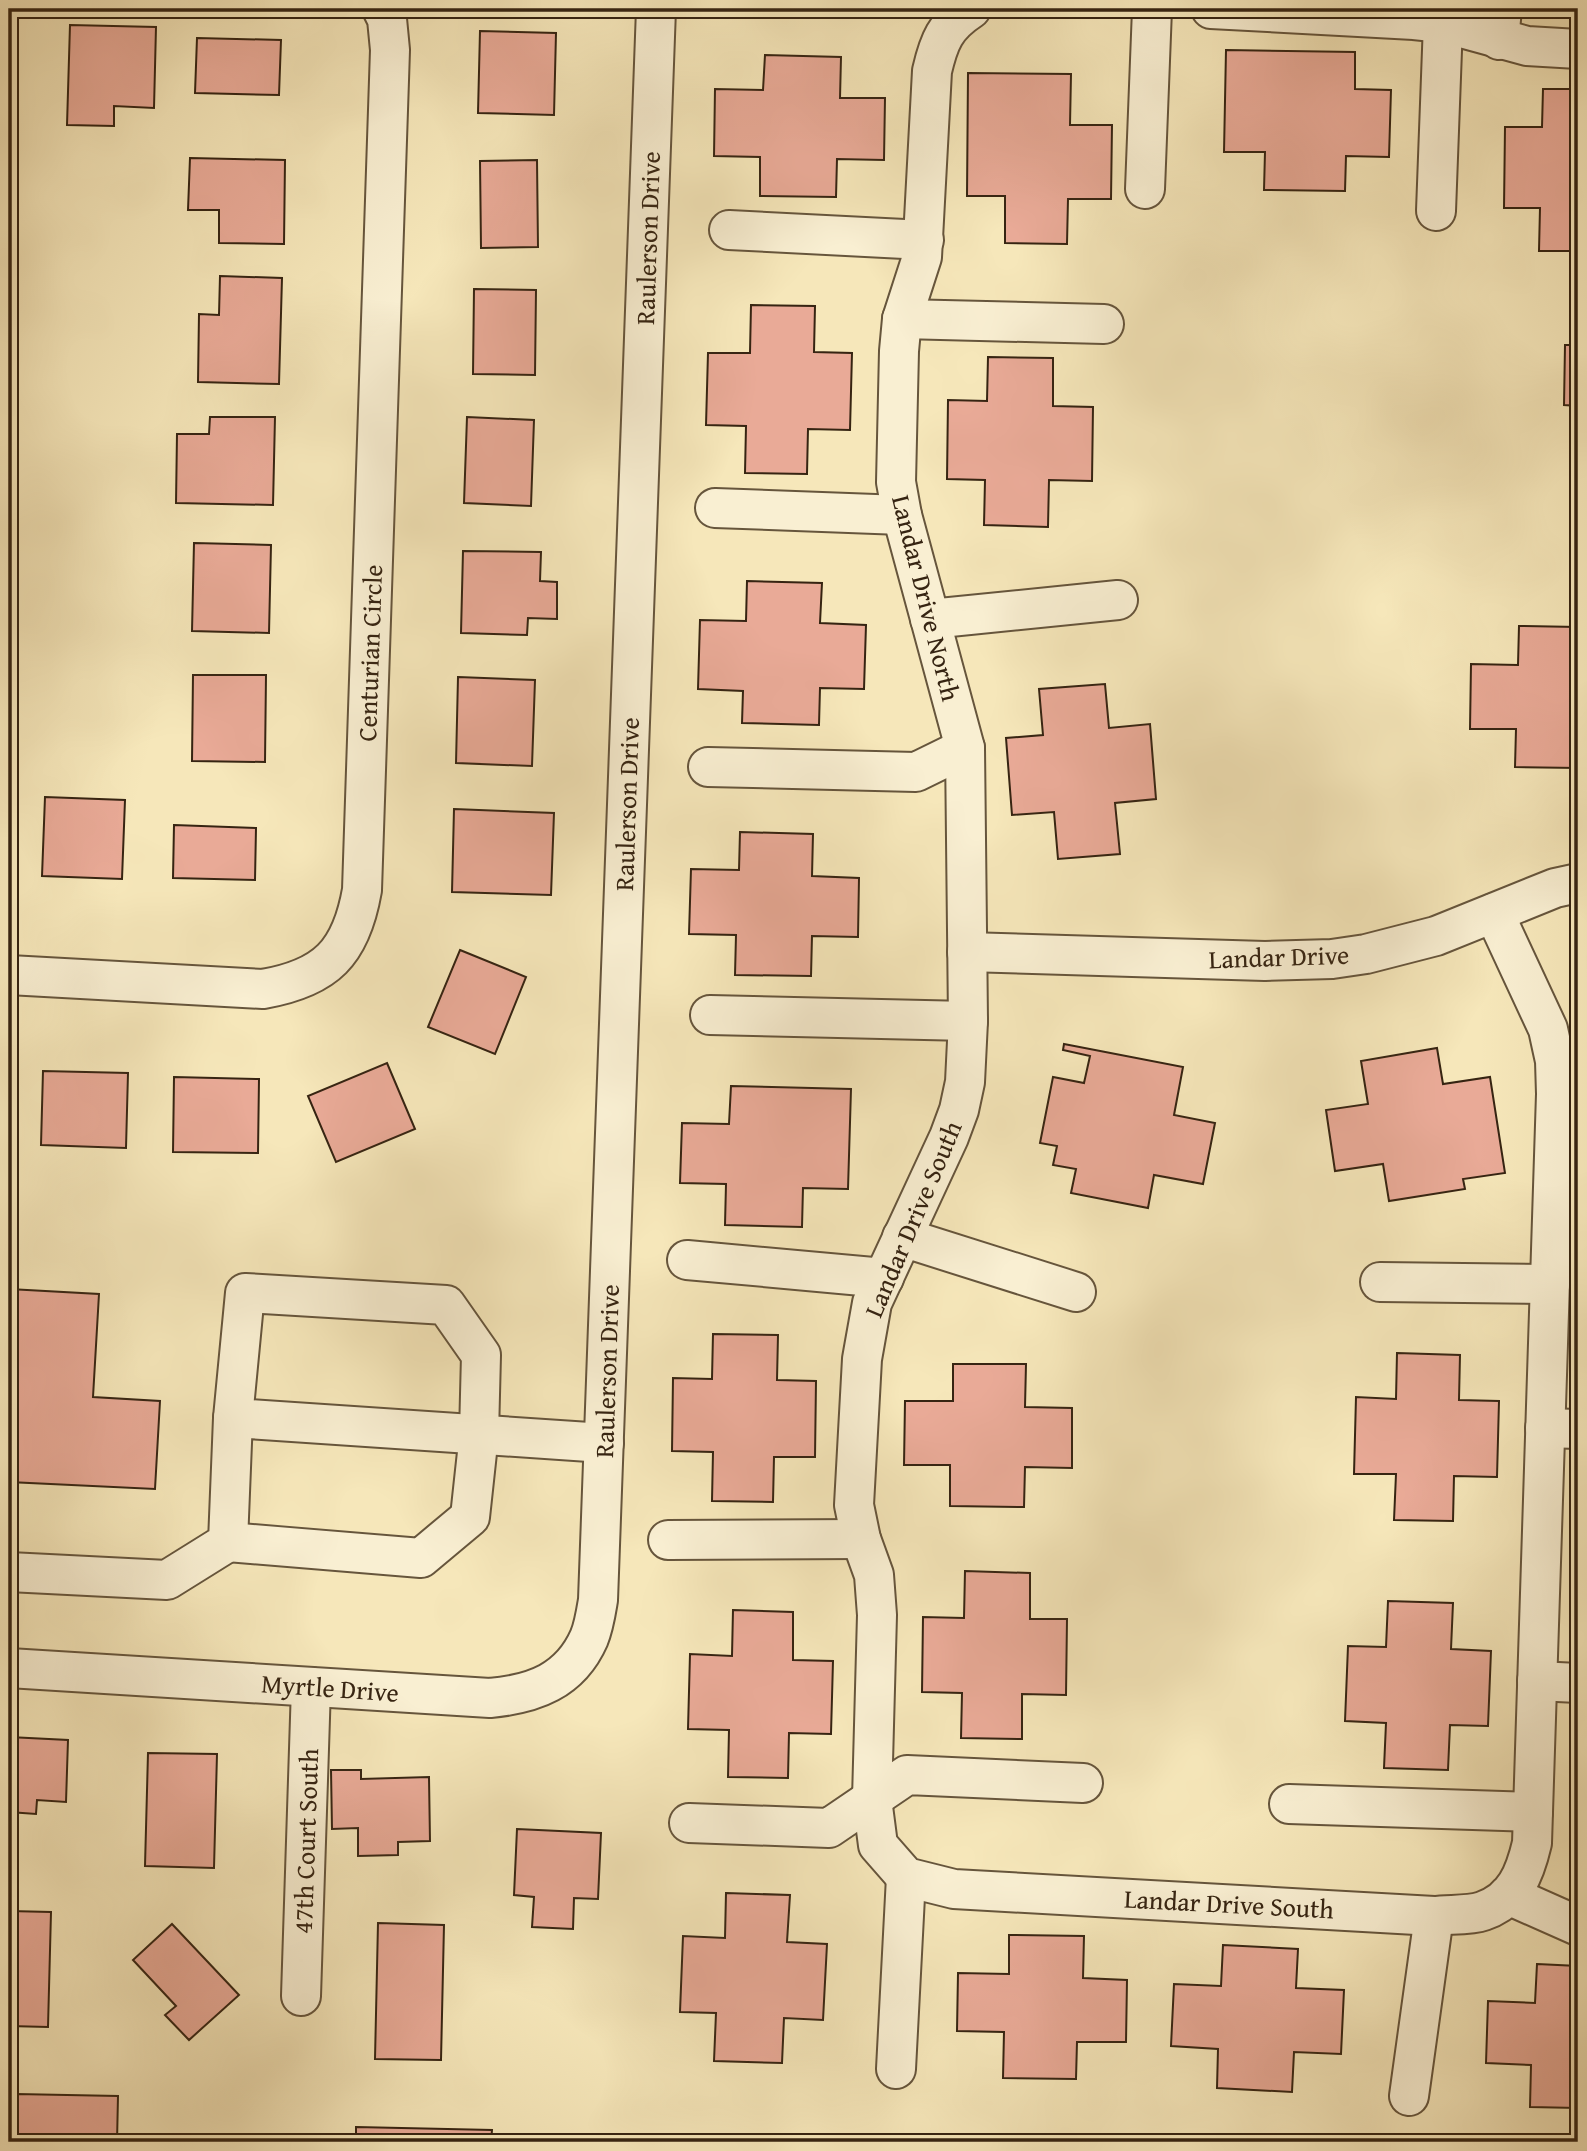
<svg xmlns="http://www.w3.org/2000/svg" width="1587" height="2151" font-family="'Gentium Book Plus',serif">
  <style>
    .building { fill: #e9aa97; stroke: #362412; stroke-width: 2 }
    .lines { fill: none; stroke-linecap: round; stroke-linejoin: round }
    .minor-casing { stroke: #66553c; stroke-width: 42 }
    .minor { stroke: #f9efd2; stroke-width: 38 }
    .labels { text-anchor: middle; stroke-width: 5; stroke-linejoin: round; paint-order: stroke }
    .street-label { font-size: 26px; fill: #362412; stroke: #f9efd2 }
  </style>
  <rect width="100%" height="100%" fill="#f6e7ba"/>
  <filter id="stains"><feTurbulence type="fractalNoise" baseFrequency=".00286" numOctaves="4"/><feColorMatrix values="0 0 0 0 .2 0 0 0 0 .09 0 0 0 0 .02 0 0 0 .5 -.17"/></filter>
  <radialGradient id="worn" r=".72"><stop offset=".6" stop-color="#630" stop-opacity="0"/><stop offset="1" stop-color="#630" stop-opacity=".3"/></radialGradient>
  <g class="building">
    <polygon points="70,25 156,27 154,108 114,106 114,126 67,125"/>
    <polygon points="480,31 556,33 554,115 478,113"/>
    <polygon points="197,38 281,40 279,95 195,93"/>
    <polygon points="1226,50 1355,52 1355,89 1391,90 1389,157 1346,156 1345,191 1264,190 1265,152 1224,152"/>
    <polygon points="9,51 11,51 9,116"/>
    <polygon points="765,55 841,57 840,98 885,98 884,160 837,159 836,197 760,196 760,157 714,156 715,89 763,90"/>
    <polygon points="968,73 1071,74 1070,125 1112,125 1111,199 1068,199 1067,244 1005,243 1005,196 967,196"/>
    <polygon points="1543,89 1578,89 1578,251 1539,251 1540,208 1504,208 1505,127 1542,127"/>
    <polygon points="190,158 285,160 284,244 219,243 219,210 188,210"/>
    <polygon points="537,160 538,247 481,248 480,161"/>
    <polygon points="220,276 282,278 279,384 198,382 199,314 219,315"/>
    <polygon points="474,289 536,290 535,375 473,374"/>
    <polygon points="751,305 815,306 814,352 852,353 850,430 808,429 807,474 745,473 746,426 706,425 708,353 750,353"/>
    <polygon points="1565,345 1578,345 1578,406 1564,405"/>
    <polygon points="988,357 1053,358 1053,406 1093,407 1092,481 1049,480 1048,527 984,525 985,480 947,479 948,400 987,401"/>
    <polygon points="210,417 275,417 273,505 176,503 177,434 209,434"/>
    <polygon points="467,417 534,420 531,506 464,503"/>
    <polygon points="194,543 271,545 269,633 192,631"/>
    <polygon points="463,551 541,552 540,581 557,582 557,619 528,618 527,635 461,633"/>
    <polygon points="747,581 822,583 820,623 866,625 864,689 820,688 819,725 742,723 743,691 698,689 700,620 746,621"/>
    <polygon points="1519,626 1578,627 1578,768 1515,767 1516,729 1470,729 1471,664 1518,665"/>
    <polygon points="193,675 266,675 265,762 192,761"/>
    <polygon points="458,677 535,680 532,766 456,763"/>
    <polygon points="1105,684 1109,728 1150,724 1156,799 1115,803 1120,854 1058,859 1054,812 1012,815 1006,738 1043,735 1039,689"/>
    <polygon points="45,797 125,800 122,879 42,876"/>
    <polygon points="454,809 554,813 551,895 452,892"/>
    <polygon points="174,825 256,828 255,880 173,878"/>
    <polygon points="740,832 813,834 812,876 859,878 858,937 812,936 811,976 735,975 736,935 689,934 691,869 739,870"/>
    <polygon points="460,950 526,977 495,1054 428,1027"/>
    <polygon points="1064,1044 1183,1067 1174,1115 1215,1123 1203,1184 1154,1175 1148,1208 1071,1193 1076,1169 1053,1165 1057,1146 1040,1143 1053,1077 1084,1083 1090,1056 1063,1050"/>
    <polygon points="1437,1048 1443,1084 1490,1077 1505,1173 1463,1179 1465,1189 1389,1201 1383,1164 1335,1171 1326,1110 1368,1104 1361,1061"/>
    <polygon points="387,1063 415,1129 336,1162 308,1096"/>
    <polygon points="43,1071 128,1073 126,1148 41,1145"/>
    <polygon points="174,1077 259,1079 258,1153 173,1152"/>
    <polygon points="731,1086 851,1089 848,1189 803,1188 802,1227 725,1225 726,1184 680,1183 682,1123 729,1124"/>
    <polygon points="9,1289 99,1294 93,1397 160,1401 155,1489 9,1482"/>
    <polygon points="713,1334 778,1335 777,1380 816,1381 815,1457 774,1457 773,1502 712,1501 713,1452 672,1451 673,1378 712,1379"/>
    <polygon points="1397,1353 1460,1355 1459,1400 1499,1401 1497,1477 1454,1476 1453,1521 1394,1520 1396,1474 1354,1474 1356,1397 1396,1399"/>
    <polygon points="953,1364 1026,1364 1025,1407 1072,1408 1072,1468 1025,1467 1024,1507 950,1506 950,1465 904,1465 905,1401 953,1401"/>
    <polygon points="965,1571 1030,1573 1030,1619 1067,1619 1066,1695 1022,1694 1022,1739 961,1738 962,1693 922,1692 923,1617 964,1618"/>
    <polygon points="1388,1601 1453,1603 1451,1649 1491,1651 1488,1726 1450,1725 1448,1770 1384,1768 1386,1723 1345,1721 1348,1646 1386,1647"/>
    <polygon points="733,1610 793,1612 793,1660 833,1661 831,1734 789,1733 788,1778 728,1777 729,1730 688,1729 690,1654 732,1656"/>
    <polygon points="9,1737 68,1740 66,1802 37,1800 36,1814 9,1812"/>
    <polygon points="148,1753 217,1754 214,1868 145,1866"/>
    <polygon points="331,1770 361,1770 361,1779 429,1777 430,1841 398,1842 398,1855 358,1856 358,1828 332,1829"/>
    <polygon points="1573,1792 1578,1792 1578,1855 1572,1855"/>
    <polygon points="517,1829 601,1833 598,1899 574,1898 573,1929 532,1927 534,1897 514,1895"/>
    <polygon points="726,1893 790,1895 787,1942 827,1944 823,2020 784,2018 782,2063 714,2061 716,2013 680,2012 683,1936 725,1938"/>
    <polygon points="9,1911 51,1912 48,2027 9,2026"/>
    <polygon points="378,1923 444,1925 441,2060 375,2059"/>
    <polygon points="172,1924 239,1995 189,2040 165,2015 176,2006 133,1960"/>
    <polygon points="1009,1935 1084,1936 1083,1978 1127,1980 1126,2042 1077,2042 1076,2079 1003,2078 1004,2032 957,2031 958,1973 1009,1974"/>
    <polygon points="1223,1945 1298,1949 1296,1988 1344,1990 1341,2054 1294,2052 1292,2092 1217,2088 1218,2049 1171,2046 1174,1984 1221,1986"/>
    <polygon points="1537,1964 1578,1966 1578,2108 1530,2107 1531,2065 1486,2063 1488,2001 1535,2003"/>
    <polygon points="16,2094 118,2096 117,2142 14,2142"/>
    <polygon points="356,2127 492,2130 491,2142 356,2142"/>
  </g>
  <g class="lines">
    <g class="minor-casing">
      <g id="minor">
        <path d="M971 9C945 26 939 41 932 71L922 257 902 319 899 351 896 482 902 515 965 748 968 1021 965 1082 959 1110 949 1137 872 1303 862 1359 854 1505 861 1539 874 1575 877 1615 872 1799 878 1845 906 1877 954 1889 1434 1916C1449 1914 1469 1916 1483 1911 1515 1900 1525 1873 1532 1843L1556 1094 1555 1061 1548 1029 1494 913"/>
        <polyline points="1211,9 1414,20 1443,23 1527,46 1578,49"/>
        <polyline points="1499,40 1502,9"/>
        <polyline points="1145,189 1152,9"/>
        <polyline points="1436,211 1443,23"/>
        <polyline points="729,230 924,240"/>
        <polyline points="902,319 1104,324"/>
        <polyline points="715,508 902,515"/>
        <polyline points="930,619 1118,600"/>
        <polyline points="708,767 916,772 965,748"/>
        <polyline points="967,952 1265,961 1332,959 1366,954 1436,936 1555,888 1578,883"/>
        <path d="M9 975 263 989C326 978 351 953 362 890L390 50 387 19 382 9"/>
        <polyline points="710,1015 968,1021"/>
        <polyline points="902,1237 1076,1292"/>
        <polyline points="687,1260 884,1278"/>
        <polyline points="1380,1282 1550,1284"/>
        <polyline points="1545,1428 1578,1429"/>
        <polyline points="668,1540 861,1539"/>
        <polyline points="228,1542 421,1558 470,1517 479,1434 481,1355 446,1305 245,1293 233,1418"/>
        <polyline points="9,1572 167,1580 228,1542 233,1418 604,1443"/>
        <path d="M9 1668 490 1698C534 1694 570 1681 589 1638 594 1626 596 1612 598 1600L656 9"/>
        <polyline points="1537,1681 1578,1683"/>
        <polyline points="1289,1804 1533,1812"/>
        <polyline points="689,1823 829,1828 907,1775 1083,1783"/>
        <polyline points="1508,1895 1578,1926"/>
        <polyline points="301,1996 311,1687"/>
        <polyline points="896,2069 906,1877"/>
        <polyline points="1409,2096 1434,1916"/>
      </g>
    </g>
    <use href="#minor" class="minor"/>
  </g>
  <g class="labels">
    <g class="street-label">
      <text transform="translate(648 238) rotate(-88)" y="9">Raulerson Drive</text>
      <text transform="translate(926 598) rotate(76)" y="9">Landar Drive North</text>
      <text transform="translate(370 653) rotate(-88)" y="9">Centurian Circle</text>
      <text transform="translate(627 804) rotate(-88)" y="9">Raulerson Drive</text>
      <text transform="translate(1279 957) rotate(-2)" y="9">Landar Drive</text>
      <text transform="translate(913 1219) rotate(-67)" y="9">Landar Drive South</text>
      <text transform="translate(607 1371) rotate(-88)" y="9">Raulerson Drive</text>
      <text transform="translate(330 1688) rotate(4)" y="9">Myrtle Drive</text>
      <text transform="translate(306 1841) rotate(-88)" y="9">47th Court South</text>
      <text transform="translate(1229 1904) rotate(3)" y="9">Landar Drive South</text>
    </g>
  </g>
  <rect width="1587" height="2151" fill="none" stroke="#f6e7ba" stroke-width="35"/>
  <rect x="10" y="10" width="1566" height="2130" fill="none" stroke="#362412" stroke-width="3.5"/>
  <rect x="18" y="18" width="1552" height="2116" fill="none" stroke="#362412" stroke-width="2"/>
  <rect width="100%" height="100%" filter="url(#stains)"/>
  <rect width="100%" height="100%" fill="url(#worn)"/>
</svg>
